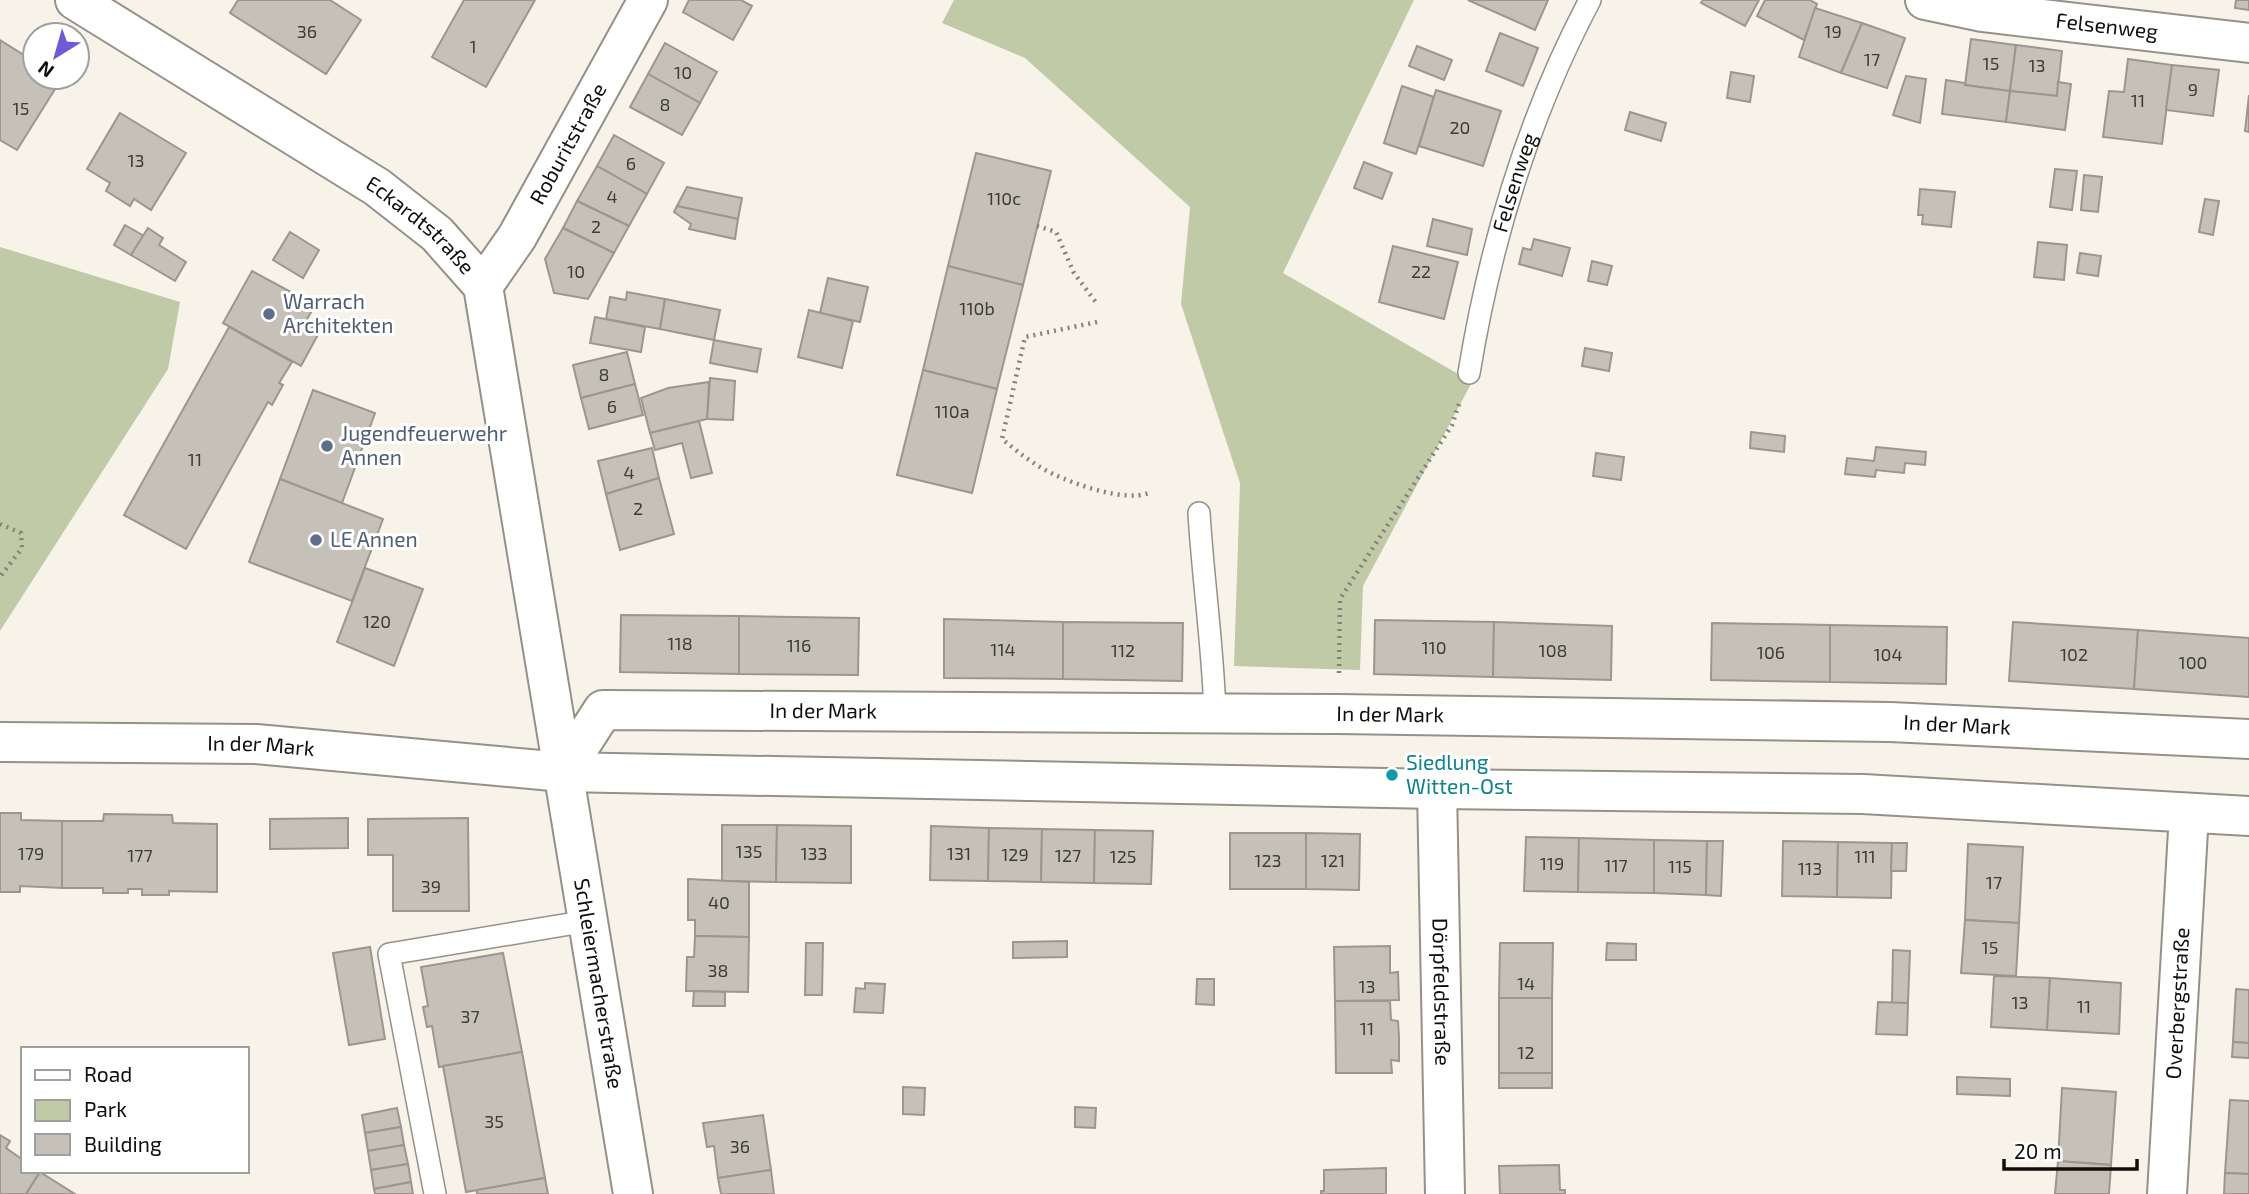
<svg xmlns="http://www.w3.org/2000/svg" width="2249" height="1194" font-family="'Exo 2',sans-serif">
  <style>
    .green { fill: #c0caa6 }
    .building { fill: #c5c1b8; stroke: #9b968e; stroke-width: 2 }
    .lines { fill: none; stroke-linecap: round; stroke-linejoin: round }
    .lane-casing { stroke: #959188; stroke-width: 24 }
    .street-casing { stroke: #959188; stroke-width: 42 }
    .path { stroke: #84817b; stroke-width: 4.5; stroke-dasharray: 2 5; stroke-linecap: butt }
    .lane { stroke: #fff; stroke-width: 21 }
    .street { stroke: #fff; stroke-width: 38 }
    .service-dot { fill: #5c6f8a; stroke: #fff; stroke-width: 2.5 }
    .culture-dot { fill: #0f9aa8; stroke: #fff; stroke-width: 2.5 }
    .labels { text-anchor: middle; stroke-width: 6; stroke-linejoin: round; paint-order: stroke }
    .number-label { font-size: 18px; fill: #3d3c37 }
    .street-label { font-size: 21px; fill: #100f0c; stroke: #fff }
    .service-label { font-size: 21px; fill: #4e5e75; stroke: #fff; text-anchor: start }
    .culture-label { font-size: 21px; fill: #0d838f; stroke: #fff; text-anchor: start }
  </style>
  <rect width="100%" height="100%" fill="#f7f3e9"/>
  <g class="green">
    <polygon points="954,0 1414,0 1283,273 1472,382 1363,586 1360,670 1234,666 1240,483 1181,304 1190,207 1025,58 942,23"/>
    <polygon points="0,247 180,302 168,369 0,631"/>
  </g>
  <g class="building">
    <polygon points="238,0 330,0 361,20 326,74 230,13"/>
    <polygon points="464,0 535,0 486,87 432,57"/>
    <polygon points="689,0 741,0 752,6 733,40 683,12"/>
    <polygon points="1468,0 1548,0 1535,30"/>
    <polygon points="1703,0 1759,0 1745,26 1701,3"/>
    <polygon points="1765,0 1810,0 1817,4 1804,40 1757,16"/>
    <polygon points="2236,0 2249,0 2249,10 2235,8"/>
    <polygon points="1815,8 1862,23 1841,73 1799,57"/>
    <polygon points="1862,23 1905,38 1887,88 1841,73"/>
    <polygon points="1500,33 1538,48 1523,86 1486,71"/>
    <polygon points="1971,39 2016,45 2010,91 1965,85"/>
    <polygon points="0,40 35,62 35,77 62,78 17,150 0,140"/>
    <polygon points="665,43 717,72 700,103 648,74"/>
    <polygon points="2016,45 2062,51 2057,96 2010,91"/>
    <polygon points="1417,46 1452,60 1444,80 1409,66"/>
    <polygon points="2128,59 2172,65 2162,144 2103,137 2109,91 2124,92"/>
    <polygon points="2172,65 2219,70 2213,116 2166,110"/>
    <polygon points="1731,72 1754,76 1750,102 1727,98"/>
    <polygon points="648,74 700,103 682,135 630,107"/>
    <polygon points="1906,76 1926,79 1920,123 1893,115"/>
    <polygon points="1946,80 1965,83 1965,85 2010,91 2006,122 1942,114"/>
    <polygon points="2058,82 2071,84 2065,130 2006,122 2010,91 2057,96"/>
    <polygon points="1402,86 1434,97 1416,154 1384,143"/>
    <polygon points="1436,90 1501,111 1483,166 1419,146"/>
    <polygon points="2249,95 2249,132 2245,131"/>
    <polygon points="1630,112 1666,123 1661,141 1625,130"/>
    <polygon points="120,113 186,153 151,210 134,199 130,206 106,191 110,183 87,169"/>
    <polygon points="614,135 664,163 647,194 597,166"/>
    <polygon points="976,153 1051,171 1023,285 948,266"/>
    <polygon points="1364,162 1392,173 1382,199 1354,188"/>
    <polygon points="597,166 647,194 629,226 577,201"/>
    <polygon points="2055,169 2077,171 2072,210 2050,207"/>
    <polygon points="2084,175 2102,177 2098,212 2081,210"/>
    <polygon points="687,187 742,198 738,219 677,206"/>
    <polygon points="1920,189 1955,192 1951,227 1922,224 1923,215 1918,215"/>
    <polygon points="2205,199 2219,201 2213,235 2199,232"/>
    <polygon points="577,201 629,226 614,253 563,228"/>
    <polygon points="677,206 738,219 735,239 689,229 691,224 674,212"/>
    <polygon points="1433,219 1472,229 1467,255 1427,246"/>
    <polygon points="125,225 144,236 131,255 114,245"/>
    <polygon points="148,228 163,238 159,245 186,262 175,281 131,255"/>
    <polygon points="563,228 614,253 588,299 554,293 545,259"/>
    <polygon points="290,232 319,250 303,278 273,260"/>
    <polygon points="1534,239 1570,248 1562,276 1519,264 1523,248 1531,250"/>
    <polygon points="2038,242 2067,245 2064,280 2034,277"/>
    <polygon points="1393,246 1458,262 1444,319 1379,302"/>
    <polygon points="2080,253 2101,256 2098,276 2077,273"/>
    <polygon points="1592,261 1612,266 1607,285 1588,281"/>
    <polygon points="948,266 1023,285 997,389 923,370"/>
    <polygon points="252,271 315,305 305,323 320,331 301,366 223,323"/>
    <polygon points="828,278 868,287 860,322 820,313"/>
    <polygon points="627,292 665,299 660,329 606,319 610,297 626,300"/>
    <polygon points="665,299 720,310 714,340 660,329"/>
    <polygon points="809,310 853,321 842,368 798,357"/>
    <polygon points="595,317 645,327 641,352 590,343"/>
    <polygon points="229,327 292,362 279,383 283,385 272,405 268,402 186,549 124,515"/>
    <polygon points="714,340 761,349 757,372 710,363"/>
    <polygon points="1585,348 1612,353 1609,371 1582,366"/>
    <polygon points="627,352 635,384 581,398 573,365"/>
    <polygon points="923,370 997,389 972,493 897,475"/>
    <polygon points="710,378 735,381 733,420 707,419"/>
    <polygon points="709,382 707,419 650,433 641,398 668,388"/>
    <polygon points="635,384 643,415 589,429 581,398"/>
    <polygon points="313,390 375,413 342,503 280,479"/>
    <polygon points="699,421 712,473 691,478 682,443 655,450 650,433"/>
    <polygon points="1751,432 1785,436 1784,452 1750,448"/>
    <polygon points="1876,447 1926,452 1925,465 1905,463 1904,473 1876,470 1875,477 1845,474 1847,458 1874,461"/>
    <polygon points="652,448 659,478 606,494 598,461"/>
    <polygon points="1596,453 1624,457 1621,480 1593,476"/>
    <polygon points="659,478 674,534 620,550 606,494"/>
    <polygon points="280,479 383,519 352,601 249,562"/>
    <polygon points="365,568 423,589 394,666 337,642"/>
    <polygon points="621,615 739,616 739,674 620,672"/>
    <polygon points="739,616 859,618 858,675 739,674"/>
    <polygon points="944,619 1063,622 1063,679 944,678"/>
    <polygon points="1375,620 1494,622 1493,677 1374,674"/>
    <polygon points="1063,622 1183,623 1182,681 1063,679"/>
    <polygon points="1494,622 1612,626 1611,680 1493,677"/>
    <polygon points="2013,622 2138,630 2134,689 2009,681"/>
    <polygon points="1712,623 1830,625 1830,682 1711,680"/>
    <polygon points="1830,625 1947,627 1946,684 1830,682"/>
    <polygon points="2138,630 2249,638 2249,697 2134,689"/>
    <polygon points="0,813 21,813 21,820 62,821 62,888 20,886 20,892 0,892"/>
    <polygon points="104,814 172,815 173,823 217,824 217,892 169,891 169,895 142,895 142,889 128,889 128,893 103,893 103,888 62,888 62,821 103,821"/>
    <polygon points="348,818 348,848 270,849 270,819"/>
    <polygon points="468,818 469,911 393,911 393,855 368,855 368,819"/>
    <polygon points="722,825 777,825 776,882 722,881"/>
    <polygon points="777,825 851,826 851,883 776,882"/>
    <polygon points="931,826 989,828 988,881 930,880"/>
    <polygon points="989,828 1042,829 1041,882 988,881"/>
    <polygon points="1042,829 1095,830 1094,883 1041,882"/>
    <polygon points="1095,830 1153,831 1151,884 1094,883"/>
    <rect x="1230" y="833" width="76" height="56"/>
    <polygon points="1306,833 1360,834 1359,890 1306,889"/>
    <polygon points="1526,837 1579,838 1578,892 1524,891"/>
    <polygon points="1579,838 1654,840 1654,893 1578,892"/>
    <polygon points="1654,840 1707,841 1706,895 1654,893"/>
    <polygon points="1707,841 1723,841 1721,896 1706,895"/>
    <polygon points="1783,841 1838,842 1837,897 1782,896"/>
    <polygon points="1838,842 1892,843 1891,898 1837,897"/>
    <polygon points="1892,843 1907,843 1906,871 1891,871"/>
    <polygon points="1968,844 2023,847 2019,923 1965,920"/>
    <polygon points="688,879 749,882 749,937 695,936 695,920 688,920"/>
    <polygon points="1965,920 2019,923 2016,976 1961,973"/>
    <polygon points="695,936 749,937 748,992 686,991 687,957 694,957"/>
    <polygon points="1067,941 1067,957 1013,958 1013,942"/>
    <polygon points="806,943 823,943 822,995 805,995"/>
    <polygon points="1500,943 1553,943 1552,998 1499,998"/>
    <polygon points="1607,943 1636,944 1636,960 1606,960"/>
    <polygon points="1390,946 1390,973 1398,972 1399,1000 1335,1001 1334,947"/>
    <polygon points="370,947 385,1039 349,1045 333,953"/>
    <polygon points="1893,950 1910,951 1908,1003 1892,1003"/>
    <polygon points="503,953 522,1052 439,1067 432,1026 427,1027 423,1007 428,1006 421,967"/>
    <polygon points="1994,976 2050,978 2047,1030 1991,1027"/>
    <polygon points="2050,978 2121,983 2119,1034 2047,1030"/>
    <polygon points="1197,979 1214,979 1214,1005 1196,1004"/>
    <polygon points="865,983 885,984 883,1013 854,1012 856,988 865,989"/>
    <polygon points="2236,989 2249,990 2249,1043 2233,1042"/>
    <polygon points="694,991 725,992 725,1006 693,1006"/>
    <rect x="1499" y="998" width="53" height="75"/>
    <polygon points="1335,1001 1390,1001 1391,1020 1398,1021 1399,1037 1399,1061 1391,1060 1392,1073 1336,1073"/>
    <polygon points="1878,1002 1908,1003 1907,1035 1876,1034"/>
    <polygon points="2233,1042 2249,1043 2249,1058 2232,1057"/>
    <polygon points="522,1052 545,1178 466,1192 443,1066"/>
    <rect x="1499" y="1073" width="53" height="15"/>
    <polygon points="1957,1077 2010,1079 2010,1096 1957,1094"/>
    <polygon points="903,1087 925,1088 924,1115 903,1114"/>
    <polygon points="2062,1088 2116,1092 2111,1165 2058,1161"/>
    <polygon points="2230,1100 2249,1101 2249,1174 2225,1173"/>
    <polygon points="1075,1107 1096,1108 1095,1128 1075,1127"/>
    <polygon points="397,1108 401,1127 365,1133 362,1115"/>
    <polygon points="763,1115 771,1170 718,1178 714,1146 707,1147 703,1123"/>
    <polygon points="401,1127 404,1145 368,1151 365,1133"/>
    <polygon points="0,1135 10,1141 6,1148 23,1160 23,1171 40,1172 26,1194 0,1194"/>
    <polygon points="404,1145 408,1164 371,1170 368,1151"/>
    <polygon points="2058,1161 2111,1165 2109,1194 2055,1194"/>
    <polygon points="408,1164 411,1182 374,1189 371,1170"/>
    <polygon points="1559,1165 1560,1190 1565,1190 1565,1194 1500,1194 1499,1166"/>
    <polygon points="1386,1168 1386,1194 1321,1194 1321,1191 1324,1191 1324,1170"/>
    <polygon points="771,1170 774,1194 721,1194 718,1178"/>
    <polygon points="40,1172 75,1194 26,1194"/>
    <polygon points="2225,1173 2249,1174 2249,1194 2224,1194"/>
    <polygon points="545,1178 548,1194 477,1194 477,1190"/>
    <polygon points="411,1182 413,1194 375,1194 374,1189"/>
  </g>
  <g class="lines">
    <g class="lane-casing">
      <g id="lane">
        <path id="s1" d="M1469 373C1490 245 1529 115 1590 0"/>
        <path d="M1199 513C1203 580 1213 646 1215 714"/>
        <polyline points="435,1194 389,954 588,921"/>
      </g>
    </g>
    <g class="street-casing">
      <g id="street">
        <path id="s2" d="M75 0 377 187 437 234 483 286 633 1194"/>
        <path id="s3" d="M1925 0 1982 12 2249 43"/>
        <path id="s4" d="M483 286 517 237 648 0"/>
        <path id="s5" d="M0 742 256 744 563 772 1437 789 1863 794 2249 816"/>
        <path id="s6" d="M563 772 603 710 1338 714 1890 722 2249 739"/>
        <path id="s7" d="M1437 789 1445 1194"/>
        <path id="s8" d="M2167 1194 2189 813"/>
      </g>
    </g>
    <g class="path">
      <polyline points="1037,226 1056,232 1074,273 1098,305"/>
      <path d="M1097 322 1025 337 1002 439C1018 452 1034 465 1053 474 1077 485 1124 502 1149 493"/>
      <polyline points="0,524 21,533 22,548 0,577"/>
      <polyline points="1339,673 1340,599 1452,425 1459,404"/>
    </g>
    <use href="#lane" class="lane"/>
    <use href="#street" class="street"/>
  </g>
  <g class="service-dot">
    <circle cx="269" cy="314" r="7"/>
    <circle cx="327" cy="446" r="7"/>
    <circle cx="316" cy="540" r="7"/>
  </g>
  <circle class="culture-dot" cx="1392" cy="775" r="7"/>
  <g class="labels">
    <g class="number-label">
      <text x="307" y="38">36</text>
      <text x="1833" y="38">19</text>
      <text x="473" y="53">1</text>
      <text x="1872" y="66">17</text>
      <text x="1991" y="70">15</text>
      <text x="2037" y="72">13</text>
      <text x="683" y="79">10</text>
      <text x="2193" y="96">9</text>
      <text x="2138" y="107">11</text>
      <text x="665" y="111">8</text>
      <text x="21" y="115">15</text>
      <text x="1460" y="134">20</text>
      <text x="136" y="167">13</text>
      <text x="631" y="170">6</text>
      <text x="612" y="203">4</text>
      <text x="1004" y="205">110c</text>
      <text x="596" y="233">2</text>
      <text x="576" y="278">10</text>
      <text x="1421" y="278">22</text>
      <text x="977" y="315">110b</text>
      <text x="604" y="381">8</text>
      <text x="612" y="413">6</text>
      <text x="952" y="418">110a</text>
      <text x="195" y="466">11</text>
      <text x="629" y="479">4</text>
      <text x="638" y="515">2</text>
      <text x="377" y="628">120</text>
      <text x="680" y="650">118</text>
      <text x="799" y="652">116</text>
      <text x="1434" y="654">110</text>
      <text x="1003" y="656">114</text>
      <text x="1123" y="657">112</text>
      <text x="1553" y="657">108</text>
      <text x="1771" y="659">106</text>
      <text x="1888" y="661">104</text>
      <text x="2074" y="661">102</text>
      <text x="2193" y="669">100</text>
      <text x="749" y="858">135</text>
      <text x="31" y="860">179</text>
      <text x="814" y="860">133</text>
      <text x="959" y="860">131</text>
      <text x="1015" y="861">129</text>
      <text x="140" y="862">177</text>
      <text x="1068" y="862">127</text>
      <text x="1123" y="863">125</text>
      <text x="1865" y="863">111</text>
      <text x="1268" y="867">123</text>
      <text x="1333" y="867">121</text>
      <text x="1552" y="870">119</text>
      <text x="1616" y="872">117</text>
      <text x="1680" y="873">115</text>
      <text x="1810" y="875">113</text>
      <text x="1994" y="889">17</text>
      <text x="431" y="893">39</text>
      <text x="719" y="909">40</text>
      <text x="1990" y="954">15</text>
      <text x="718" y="977">38</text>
      <text x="1526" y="990">14</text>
      <text x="1367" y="993">13</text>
      <text x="2020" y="1009">13</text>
      <text x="2084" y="1013">11</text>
      <text x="470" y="1023">37</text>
      <text x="1367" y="1035">11</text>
      <text x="1526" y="1059">12</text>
      <text x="494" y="1128">35</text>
      <text x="740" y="1153">36</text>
    </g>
    <g class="street-label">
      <text dy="7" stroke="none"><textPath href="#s3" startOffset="184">Felsenweg</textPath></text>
      <text dy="7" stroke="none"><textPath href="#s4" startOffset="166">Roburitstraße</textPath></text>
      <text dy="7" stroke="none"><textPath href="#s1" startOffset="196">Felsenweg</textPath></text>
      <text dy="7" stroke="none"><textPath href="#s2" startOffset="413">Eckardtstraße</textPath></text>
      <text dy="7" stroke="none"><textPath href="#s6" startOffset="294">In der Mark</textPath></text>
      <text dy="7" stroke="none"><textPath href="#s6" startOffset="861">In der Mark</textPath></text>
      <text dy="7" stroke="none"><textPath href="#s6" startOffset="1428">In der Mark</textPath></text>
      <text dy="7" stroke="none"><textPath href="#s5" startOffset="261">In der Mark</textPath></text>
      <text dy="7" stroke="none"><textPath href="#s2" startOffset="1208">Schleiermacherstraße</textPath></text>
      <text dy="7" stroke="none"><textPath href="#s7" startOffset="203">Dörpfeldstraße</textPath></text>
      <text dy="7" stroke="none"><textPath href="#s8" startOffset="191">Overbergstraße</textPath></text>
    </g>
    <g class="service-label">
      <text x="283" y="309">Warrach<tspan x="283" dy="24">Architekten</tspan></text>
      <text x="341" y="441">Jugendfeuerwehr<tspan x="341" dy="24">Annen</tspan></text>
      <text x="330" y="547">LE Annen</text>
    </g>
    <g class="culture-label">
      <text x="1406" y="770">Siedlung<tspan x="1406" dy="24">Witten-Ost</tspan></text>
    </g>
  </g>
  <rect x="21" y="1047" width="228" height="126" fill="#ffffff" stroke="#9f9f9e" stroke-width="2"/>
  <rect x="35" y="1070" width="35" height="10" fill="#ffffff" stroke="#9f9f9e" stroke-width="2"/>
  <text x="84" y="1082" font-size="21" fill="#100f0c">Road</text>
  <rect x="35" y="1100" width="35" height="21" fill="#c0caa6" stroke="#9f9f9e" stroke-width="2"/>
  <text x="84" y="1117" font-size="21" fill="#100f0c">Park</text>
  <rect x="35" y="1134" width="35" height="21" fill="#c5c1b8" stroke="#9f9f9e" stroke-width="2"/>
  <text x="84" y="1152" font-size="21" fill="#100f0c">Building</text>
  <g transform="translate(56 56) rotate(217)"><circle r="33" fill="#ffffff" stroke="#9f9f9e" stroke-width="2"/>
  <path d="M0-5L12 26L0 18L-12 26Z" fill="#6c5bd5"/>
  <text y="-10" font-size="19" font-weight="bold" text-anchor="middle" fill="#100f0c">N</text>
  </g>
  <path d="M2004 1159v10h133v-10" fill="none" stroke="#100f0c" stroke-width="3.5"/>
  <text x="2014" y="1159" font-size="21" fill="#100f0c" stroke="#ffffff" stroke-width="5" paint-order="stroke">20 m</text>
</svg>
